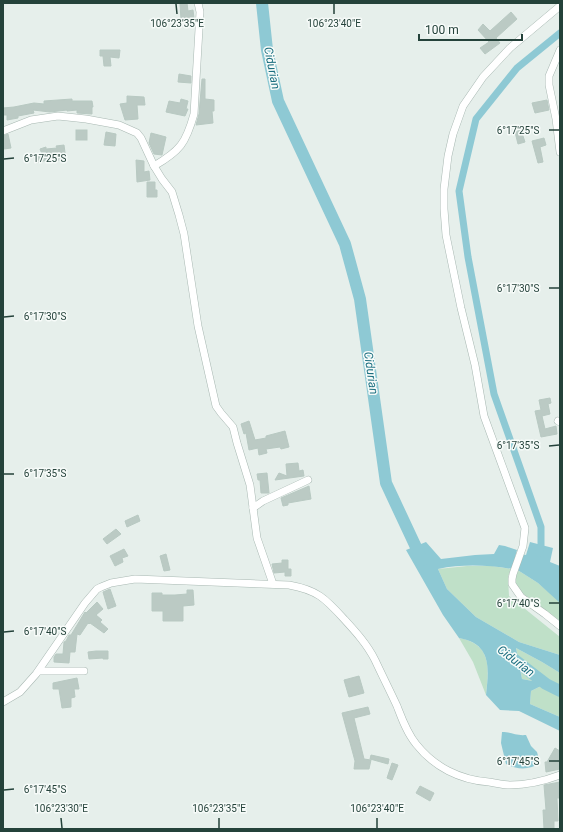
<svg xmlns="http://www.w3.org/2000/svg" width="563" height="832" font-family="Roboto,sans-serif">
  <style>
    .green { fill: #bfe0c8 }
    .water { fill: #8ec9d4 }
    .lines { fill: none; stroke-linecap: round; stroke-linejoin: round }
    .canal { stroke: #8ec9d4; stroke-width: 7 }
    .river { stroke: #8ec9d4; stroke-width: 12 }
    .building { fill: #bbcac4; stroke: #b8c9c2 }
    .minor-casing { stroke: #a8b8b2; stroke-width: 8 }
    .minor { stroke: #fff; stroke-width: 7 }
    .ticks { fill: none; stroke: #24423a; stroke-width: 1.5 }
    .labels { text-anchor: middle; stroke-width: 3; stroke-linejoin: round; paint-order: stroke }
    .water-label { font-size: 12px; font-style: italic; fill: #1c6f80; stroke: #f7fbf9 }
    .ticks-label { font-size: 10px; text-anchor: middle; fill: #24423a; stroke: #f7fbf9; stroke-width: 3; stroke-linejoin: round; paint-order: stroke }
  </style>
  <rect width="100%" height="100%" fill="#e6efeb"/>
  <g class="green">
    <polygon points="467,566 492,566 512,569 508,576 509,596 560,637 560,655 519,642 476,617 447,589 438,569"/>
    <polygon points="516,569 538,583 559,601 560,603 560,621 517,589 514,580"/>
    <path d="M459 638C492 644 489 668 486 695L473 662Z"/>
    <polygon points="516,648 542,662 560,673 560,717 530,704 531,691 543,685 538,682 522,679"/>
  </g>
  <g class="water">
    <path d="M426 542 441 559 475 555 494 554 499 545 505 546 517 550 512 569C488 565 462 564 438 569L447 589 476 617 519 642 560 655V673L542 662 516 648 522 679 538 682 543 685 531 691 530 704 560 717V731L519 711 500 710 486 695C489 668 492 644 459 638L443 615 406 550Z"/>
    <polygon points="530,542 553,548 550,562 560,566 560,603 538,583 516,569 522,554 526,555"/>
    <path d="M502 732C511 732 516 736 526 735L531 746 537 752 540 763C530 770 517 770 506 764L501 743Z"/>
  </g>
  <g class="lines">
    <polyline class="canal" points="539,553 541,545 541,527 494,394 468,257 459,191 476,119 517,68 560,33"/>
    <g class="river">
      <polyline points="262,3 267,50 278,101 345,244 360,299 386,483 422,560"/>
      <polyline points="507,654 546,684 560,691"/>
    </g>
  </g>
  <g class="building">
    <polygon points="187,3 188,11 193,10 194,18 181,20 180,4"/>
    <polygon points="511,12 517,19 496,38 500,43 485,54 480,48 489,42 478,30 483,24 490,31"/>
    <polygon points="100,50 120,50 119,58 110,57 111,66 104,66 103,56 100,56"/>
    <polygon points="179,74 191,76 191,83 178,82"/>
    <polygon points="202,79 205,79 205,99 214,100 214,111 212,111 213,123 196,125 199,114"/>
    <polygon points="127,96 144,97 145,105 137,105 138,119 125,120 120,104 127,103"/>
    <polygon points="72,99 72,101 92,101 93,107 92,107 92,114 77,113 77,110 67,111 67,110 50,112 33,110 34,113 18,116 18,118 7,120 7,115 3,115 3,108 14,107 34,103 44,104 44,101"/>
    <polygon points="181,99 188,101 186,109 188,109 185,116 166,112 169,101 180,103"/>
    <polygon points="547,100 549,110 535,113 532,103"/>
    <rect x="76" y="130" width="11" height="10"/>
    <polygon points="521,130 525,142 518,144 515,132"/>
    <polygon points="106,132 116,134 115,146 104,145"/>
    <polygon points="151,133 166,137 162,155 154,154 149,143"/>
    <polygon points="8,134 11,148 4,149 3,136"/>
    <polygon points="544,138 546,145 540,147 543,162 538,163 532,141"/>
    <polygon points="64,145 66,160 52,160 51,159 36,163 34,157 42,154 40,149 46,147 46,149 57,148 56,146"/>
    <polygon points="136,160 144,161 144,172 149,171 150,180 137,182"/>
    <polygon points="147,182 155,182 155,190 157,190 157,197 147,197"/>
    <polygon points="550,398 551,403 548,404 550,414 542,416 545,429 556,426 557,434 541,437 535,411 541,410 539,400"/>
    <polygon points="249,421 255,440 266,438 266,436 285,431 289,447 281,449 280,447 266,449 267,453 259,455 258,448 249,450 246,433 244,434 241,424"/>
    <polygon points="298,463 299,471 303,470 304,476 275,480 279,473 287,476 286,464"/>
    <polygon points="267,473 269,493 261,493 260,480 258,480 257,474"/>
    <polygon points="309,486 311,499 288,503 288,505 283,506 281,498"/>
    <polygon points="138,515 140,521 127,527 125,521"/>
    <polygon points="116,529 121,534 107,544 103,539"/>
    <polygon points="124,549 128,556 122,558 123,562 115,566 110,556"/>
    <polygon points="166,554 170,570 164,571 160,556"/>
    <polygon points="282,560 288,560 288,569 291,569 291,576 285,576 285,572 274,573 272,564 282,563"/>
    <polygon points="110,589 116,606 108,609 103,592"/>
    <polygon points="187,590 193,590 194,605 183,606 183,621 163,621 163,611 152,611 152,593 162,593 162,595 175,595 187,594"/>
    <polygon points="97,602 103,609 96,615 102,620 100,622 108,629 104,633 90,623 89,624 88,623 80,635 77,634 75,652 70,652 69,663 54,662 54,657 56,654 63,654 64,642 66,641 69,635 71,635 85,612 86,613"/>
    <polygon points="96,651 108,651 108,659 103,659 103,658 89,659 88,652"/>
    <polygon points="359,676 364,693 349,697 344,680"/>
    <polygon points="77,678 79,689 74,689 75,697 71,698 71,707 62,708 59,689 53,689 53,683"/>
    <polygon points="368,707 370,714 354,718 364,759 371,760 369,769 354,769 355,761 342,713"/>
    <polygon points="555,748 560,751 560,769 546,772 545,762 547,762"/>
    <polygon points="371,755 389,759 388,764 370,759"/>
    <polygon points="392,763 398,765 392,780 387,778"/>
    <polygon points="560,782 560,798 557,798 558,821 554,821 554,829 544,829 543,810 546,810 544,785"/>
    <polygon points="420,786 434,793 430,801 416,793"/>
  </g>
  <g class="lines">
    <g class="minor-casing">
      <g id="minor">
        <polyline points="560,6 510,48 483,77 463,106 453,134 448,156 444,189 444,209 446,235 461,308 475,365 484,416 525,528 523,546 513,574 512,579 512,584 521,597 545,614 560,626"/>
        <polyline points="560,50 549,76 549,85 556,119 560,152"/>
        <polyline points="3,131 31,120 58,116 86,119 119,125 137,133 141,138 154,166 162,179 172,192 179,215 184,234 198,326 216,406 221,413 233,427 237,443 250,485 257,538 273,584"/>
        <path d="M154 166C180 151 186 143 194 114L200 12 198 3"/>
        <polyline points="558,421 560,422"/>
        <polyline points="253,508 263,501 308,480"/>
        <polyline points="39,671 84,671"/>
        <path d="M3 702 20 692 36 674 85 603 97 589 101 587 111 583 135 579 289 585C317 590 325 598 344 619 355 631 367 644 375 660 382 675 390 691 397 706 402 719 407 733 416 744 434 767 460 780 489 782 496 783 503 785 510 785 526 785 544 781 560 775"/>
      </g>
    </g>
    <use href="#minor" class="minor"/>
  </g>
  <path class="ticks" d="M176 4 177 14M334 4V14M549 130H559M4 159 14 158M549 288H559M4 317 14 316M549 446 559 445M4 474H14M549 603H559M4 632 14 631M549 761H559M4 790 14 789M61 818 62 828M219 818V828M377 818V828"/>
  <g class="labels">
    <g class="water-label">
      <text transform="translate(272 68) rotate(79)" y="4">Cidurian</text>
      <text transform="translate(371 373) rotate(82)" y="4">Cidurian</text>
      <text transform="translate(516 661) rotate(37)" y="4">Cidurian</text>
    </g>
  </g>
  <g class="ticks-label">
    <text x="177" y="27">106°23'35"E</text>
    <text x="334" y="27">106°23'40"E</text>
    <text x="518" y="134">6°17'25"S</text>
    <text x="45" y="162">6°17'25"S</text>
    <text x="518" y="292">6°17'30"S</text>
    <text x="45" y="320">6°17'30"S</text>
    <text x="518" y="449">6°17'35"S</text>
    <text x="45" y="477">6°17'35"S</text>
    <text x="518" y="607">6°17'40"S</text>
    <text x="45" y="635">6°17'40"S</text>
    <text x="518" y="765">6°17'45"S</text>
    <text x="45" y="793">6°17'45"S</text>
    <text x="61" y="812">106°23'30"E</text>
    <text x="219" y="812">106°23'35"E</text>
    <text x="377" y="812">106°23'40"E</text>
  </g>
  <rect width="563" height="832" fill="none" stroke="#24423a" stroke-width="8"/>
  <path d="M419 34v6h103v-6" fill="none" stroke="#24423a" stroke-width="2"/>
  <text x="425" y="34" font-size="12" fill="#24423a" stroke="#f7fbf9" stroke-width="3" paint-order="stroke">100 m</text>
</svg>
